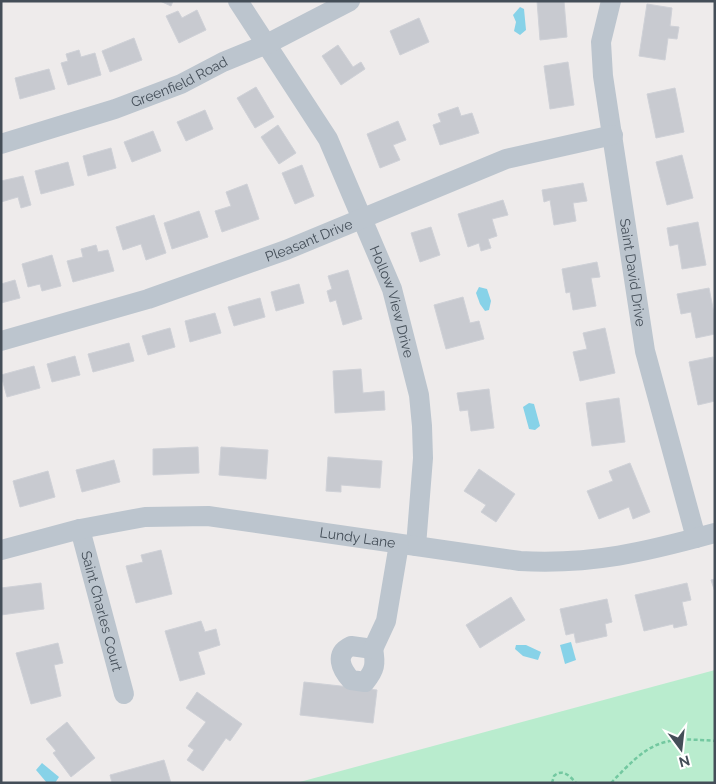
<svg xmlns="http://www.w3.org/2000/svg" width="716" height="784" font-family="Raleway,sans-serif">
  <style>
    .green { fill: #b9ecce }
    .water { fill: #87d2e8 }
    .building { fill: #c8cad0; stroke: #cfd1d7 }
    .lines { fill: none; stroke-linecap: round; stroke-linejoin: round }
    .path { stroke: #73c8a0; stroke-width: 2.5; stroke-dasharray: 4 2.5; stroke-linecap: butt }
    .minor { stroke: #bcc5ce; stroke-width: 20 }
    .labels { text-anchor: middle; stroke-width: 4; stroke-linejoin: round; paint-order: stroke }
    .street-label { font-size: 14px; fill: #444e58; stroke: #fff }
  </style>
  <rect width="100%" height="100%" fill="#eeebeb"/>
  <polygon class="green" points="715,670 715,783 296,783"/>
  <g class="water">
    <polygon points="520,7 524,9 526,30 520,35 514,31 516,22 513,15"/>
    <polygon points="479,287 487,289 491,301 489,310 485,311 480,304 476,293"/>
    <polygon points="529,403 534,404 540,426 535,430 529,429 523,407"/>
    <polygon points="571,642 576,660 565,664 560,645"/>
    <polygon points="516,645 526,645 541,652 538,660 523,656 515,649"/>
    <polygon points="42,763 59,777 55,783 47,783 36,770"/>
  </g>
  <g class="building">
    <polygon points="160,1 173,1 171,6"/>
    <polygon points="537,1 564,1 567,37 540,40"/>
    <polygon points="647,4 672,8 670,26 679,27 677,39 668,38 665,60 639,56"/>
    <polygon points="197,10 206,30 179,43 166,16 178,11 182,18"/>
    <polygon points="419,18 429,42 400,55 390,31"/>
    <polygon points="134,38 142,60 110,72 102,51"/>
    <polygon points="338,45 353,67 361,62 365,69 341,85 322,56"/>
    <polygon points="79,50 81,57 95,53 101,75 68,85 61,63 68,61 66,54"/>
    <polygon points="568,62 574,105 550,109 544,66"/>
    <polygon points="49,69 55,89 20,99 15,78"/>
    <polygon points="256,87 274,117 255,128 237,98"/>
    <polygon points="675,88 684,132 656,138 647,94"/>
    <polygon points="458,107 461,116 472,113 479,133 440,145 433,125 441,122 438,114"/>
    <polygon points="205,110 213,129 186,141 177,122"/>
    <polygon points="398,121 406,140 393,145 400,160 380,168 367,134"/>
    <polygon points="278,125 296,153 279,164 261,137"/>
    <polygon points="153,131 161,151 132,162 124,142"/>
    <polygon points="111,148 116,168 88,176 83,156"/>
    <polygon points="682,155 693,198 667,205 656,162"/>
    <polygon points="68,162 74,185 41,194 35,171"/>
    <polygon points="302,165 314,196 295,204 282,173"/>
    <polygon points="23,176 31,205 21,208 18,197 1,202 1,181"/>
    <polygon points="583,183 587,201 573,203 576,221 554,225 550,200 544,202 542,190"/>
    <polygon points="247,184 259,219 222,232 215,211 231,206 226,192"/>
    <polygon points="503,200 508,215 492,219 497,236 488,239 491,248 481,251 479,243 468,247 458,214"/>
    <polygon points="199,211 208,237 172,249 164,223"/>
    <polygon points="154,215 166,253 146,260 141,244 123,250 116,227"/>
    <polygon points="698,222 706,265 682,269 678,244 670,246 667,228"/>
    <polygon points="431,227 440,255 420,262 411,233"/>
    <polygon points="96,245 98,252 108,250 114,271 73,282 67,261 83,257 81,249"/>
    <polygon points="52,255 61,286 42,291 40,284 28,287 22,264"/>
    <polygon points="597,262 600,277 591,278 596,306 573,310 570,292 566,293 562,269"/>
    <polygon points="348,270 362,319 343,325 336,300 330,302 327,291 332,289 328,276"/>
    <polygon points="15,280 20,298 1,303 1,284"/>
    <polygon points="299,284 304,303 276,311 271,292"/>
    <polygon points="709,288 715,318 715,334 696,338 691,312 681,314 677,294"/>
    <polygon points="463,297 470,323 479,321 484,339 446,349 434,305"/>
    <polygon points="260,298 265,317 234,326 228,307"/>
    <polygon points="215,313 221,333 190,342 185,321"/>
    <polygon points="170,328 175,347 148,355 142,336"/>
    <polygon points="605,328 615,373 580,381 573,352 587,349 583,333"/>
    <polygon points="129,343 134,361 93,372 88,354"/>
    <polygon points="75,356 80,375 52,382 47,364"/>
    <polygon points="713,357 715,401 698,405 689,362"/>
    <polygon points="34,366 40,388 7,397 1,375"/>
    <polygon points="361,369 363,393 384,391 385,410 335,413 333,371"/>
    <polygon points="489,389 494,428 471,431 468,410 460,411 457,393"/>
    <polygon points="619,398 625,442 592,446 586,403"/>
    <polygon points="198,447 199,473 153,475 153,449"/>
    <polygon points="221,447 268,450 266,479 219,475"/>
    <polygon points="328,457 382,461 380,488 341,485 341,492 326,491"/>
    <polygon points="114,460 120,482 82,492 76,470"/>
    <polygon points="630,463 650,512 633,519 629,507 599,519 587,491 613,481 609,471"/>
    <polygon points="479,469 515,494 496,522 481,512 486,505 464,491"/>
    <polygon points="48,471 55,497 20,507 13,481"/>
    <polygon points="161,550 172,594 136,603 126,566 143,562 141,555"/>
    <polygon points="715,579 715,592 711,580"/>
    <polygon points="41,583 44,609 1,615 1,588"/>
    <polygon points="687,583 691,600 682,602 687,625 674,628 673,624 644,631 635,595"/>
    <polygon points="511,597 525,620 480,648 466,625"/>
    <polygon points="607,599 612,622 605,624 607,636 576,643 574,633 566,635 560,609"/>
    <polygon points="201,621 205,632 216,629 220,645 198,652 205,674 180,681 165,631"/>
    <polygon points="58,643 63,663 54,665 61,696 31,704 16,653"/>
    <polygon points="304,682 377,690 373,723 300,715"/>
    <polygon points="197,692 242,724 230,741 226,738 203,771 187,760 194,750 188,746 206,722 186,708"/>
    <polygon points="67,722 95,758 71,777 53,753 56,751 46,739"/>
    <polygon points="164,760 171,783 112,783 110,775"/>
  </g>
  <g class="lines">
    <g class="path">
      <path d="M552 783 554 776C562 768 570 776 576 783"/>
      <path d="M611 783C649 743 659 736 715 741"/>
    </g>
    <g class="minor">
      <path id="s1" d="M238 1 328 139 392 289 419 395 422 426 423 458 416 546"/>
      <path id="s2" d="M611 1 601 42 603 76 645 351 696 538"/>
      <path id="s3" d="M1 144 115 109 181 84 223 62 267 44 350 1"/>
      <path id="s4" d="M1 341 148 299 286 250 506 159 613 135"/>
      <path id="s5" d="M80 529 124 694"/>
      <path id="s6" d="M1 550 80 529 145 517 208 516 520 561C592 565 646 552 715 533"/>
      <path d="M351 646 373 649C376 664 375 670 365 682L351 680C341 669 334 654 351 646Z"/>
      <polyline points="373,649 386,621 399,544"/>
    </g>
  </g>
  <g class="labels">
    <g class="street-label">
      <text dy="5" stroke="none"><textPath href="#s3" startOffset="189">Greenfield Road</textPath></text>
      <text dy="5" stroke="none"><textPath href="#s4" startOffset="324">Pleasant Drive</textPath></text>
      <text dy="5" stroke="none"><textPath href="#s2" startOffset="275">Saint David Drive</textPath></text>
      <text dy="5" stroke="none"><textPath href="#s1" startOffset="340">Hollow View Drive</textPath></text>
      <text dy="5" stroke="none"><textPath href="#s6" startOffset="362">Lundy Lane</textPath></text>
      <text dy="5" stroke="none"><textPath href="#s5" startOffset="85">Saint Charles Court</textPath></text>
    </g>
  </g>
  <rect width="716" height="784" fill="none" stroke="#444e58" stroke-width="5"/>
  <g transform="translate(681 749) rotate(165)" stroke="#ffffff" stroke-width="4" paint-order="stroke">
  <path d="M0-4L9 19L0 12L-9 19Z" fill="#444e58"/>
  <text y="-8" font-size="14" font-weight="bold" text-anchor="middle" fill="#444e58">N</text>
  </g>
</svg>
